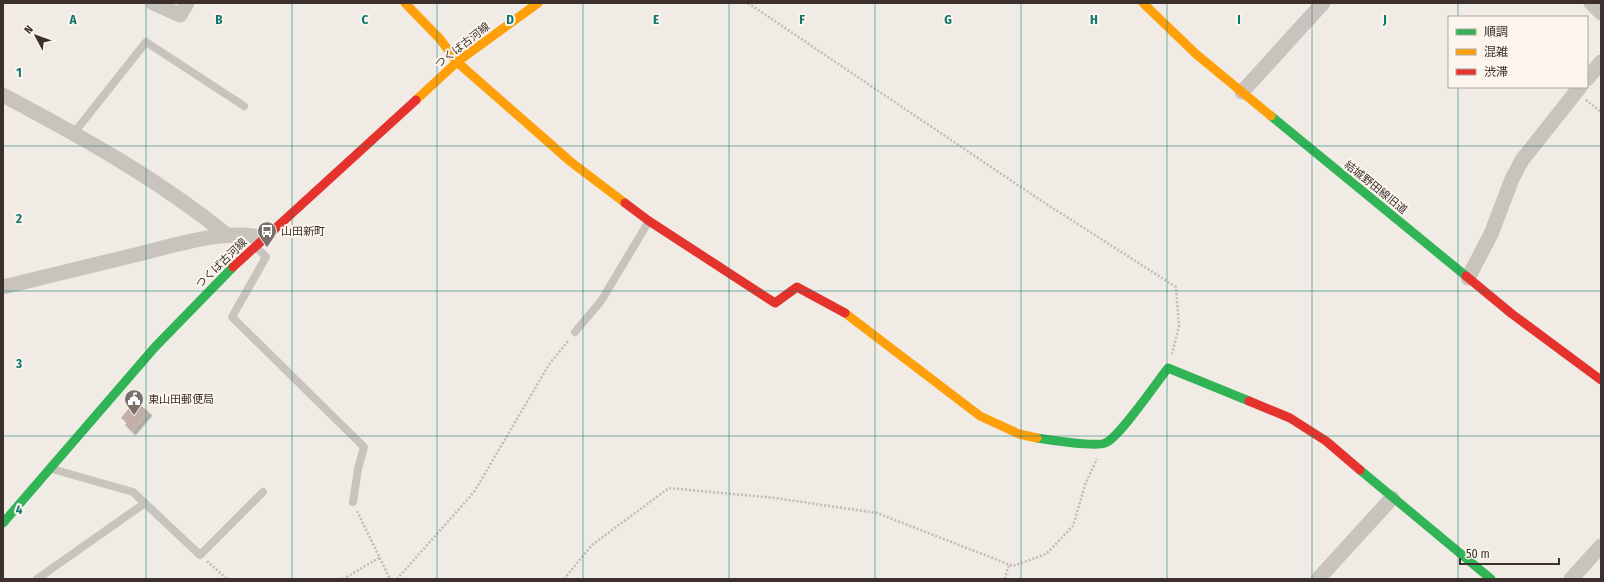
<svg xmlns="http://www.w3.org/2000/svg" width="1604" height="582" font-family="'Fira Sans Condensed','Noto Sans JP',sans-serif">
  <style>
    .building { fill: #c3afa7; filter: url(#shadow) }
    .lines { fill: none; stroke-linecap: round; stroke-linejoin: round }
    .path { stroke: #c2bbb6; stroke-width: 2.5; stroke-dasharray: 2 2; stroke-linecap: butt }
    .lane { stroke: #c9c3be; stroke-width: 8 }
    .street { stroke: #c9c3be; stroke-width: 15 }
    .fast { stroke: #30b455; stroke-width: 9 }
    .slow { stroke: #ff9f0a; stroke-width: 9 }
    .jam { stroke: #e5322d; stroke-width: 9 }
    .grid { fill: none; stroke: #0f766e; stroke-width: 1; stroke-opacity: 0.55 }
    .labels { text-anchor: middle; stroke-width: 4; stroke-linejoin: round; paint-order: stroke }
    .street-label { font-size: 11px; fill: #3b302b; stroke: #fbf5ee }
    .poi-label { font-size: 11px; fill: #3b302b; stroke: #fbf5ee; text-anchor: start }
    .grid-label { font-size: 13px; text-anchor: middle; font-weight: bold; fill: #0f766e; stroke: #fbf5ee; stroke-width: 4; stroke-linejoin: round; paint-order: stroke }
  </style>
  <defs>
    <filter id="shadow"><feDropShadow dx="3.5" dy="3.5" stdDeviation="0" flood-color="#0004"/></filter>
  </defs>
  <rect width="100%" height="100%" fill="#f0ebe5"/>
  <polygon class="building" points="135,401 149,412 132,432 125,425 127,423 121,418"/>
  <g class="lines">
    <g class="path">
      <polyline points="748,3 1037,198 1176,287 1179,326 1172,354"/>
      <polyline points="1586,100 1601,112"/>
      <polyline points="357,511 390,579"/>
      <polyline points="207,561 227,579"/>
      <polyline points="343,579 379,558"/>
      <polyline points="397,579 474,492 550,363 569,340"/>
      <polyline points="564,579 592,545 669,488 775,498 877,513 1013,566 1046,554 1073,526 1086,482 1097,459"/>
      <polyline points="1005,579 1009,564"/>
    </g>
    <g class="lane">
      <polyline points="74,133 146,42 244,106"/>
      <polyline points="257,248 266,257 232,317 364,447 358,469 353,502"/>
      <polyline points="575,332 601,301 649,221"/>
      <polyline points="52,469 133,492 200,555 263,492"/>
      <polyline points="37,579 145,503"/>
    </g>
    <g class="street">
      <polyline points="153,3 180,15 187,3"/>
      <polyline points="1591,3 1601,13"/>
      <polyline points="1587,79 1601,62"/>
      <polyline points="1242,92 1323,3"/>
      <path d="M3 95C82 137 158 179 227 235"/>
      <polyline points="1468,278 1491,234 1512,179 1522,160 1580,87"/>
      <path d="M3 287C48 276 94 265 139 254 175 245 228 228 264 238"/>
      <polyline points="1318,579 1392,498"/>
      <polyline points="1571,579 1601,546"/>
    </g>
    <g class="fast">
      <polyline points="1271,116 1466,276"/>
      <path d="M1037 438C1049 440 1096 447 1105 443 1119 438 1156 383 1168 368L1249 401"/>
      <polyline points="1360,470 1491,579"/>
      <polyline points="3,523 155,347 233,267"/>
    </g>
    <g class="slow">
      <polyline points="405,3 440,39 457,62 571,162 625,203"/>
      <polyline points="1143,3 1196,54 1271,116"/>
      <polyline points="416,100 457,62 538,3"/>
      <polyline points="845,313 980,416 1019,434 1037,438"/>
    </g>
    <g class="jam">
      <polyline points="625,203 649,221 775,303 797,287 845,313"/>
      <polyline points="233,267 416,100"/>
      <polyline points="1466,276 1512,314 1601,380"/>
      <polyline points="1249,401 1290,418 1326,441 1360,470"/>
    </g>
  </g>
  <path class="grid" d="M146 3V579M292 3V579M437 3V579M583 3V579M729 3V579M875 3V579M1021 3V579M1167 3V579M1312 3V579M1458 3V17M1458 87V579M3 146H1601M3 291H1601M3 436H1601"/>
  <defs>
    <g id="bus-pin" transform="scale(1)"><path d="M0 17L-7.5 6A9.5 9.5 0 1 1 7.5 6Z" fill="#7a716c" stroke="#fbf5ee"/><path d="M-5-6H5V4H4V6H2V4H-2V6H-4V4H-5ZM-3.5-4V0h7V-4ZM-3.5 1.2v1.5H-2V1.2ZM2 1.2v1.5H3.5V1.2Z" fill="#fff"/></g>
    <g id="civic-pin" transform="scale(1)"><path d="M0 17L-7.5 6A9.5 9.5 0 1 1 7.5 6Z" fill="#7a716c" stroke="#fbf5ee"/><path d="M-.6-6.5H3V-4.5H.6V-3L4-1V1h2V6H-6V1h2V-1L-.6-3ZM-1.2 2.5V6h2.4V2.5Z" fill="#fff"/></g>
  </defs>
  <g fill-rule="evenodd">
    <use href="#bus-pin" x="267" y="231"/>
    <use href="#civic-pin" x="134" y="399"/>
  </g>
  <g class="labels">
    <g class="street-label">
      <text transform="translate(462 45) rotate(-38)" y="4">つくば古河線</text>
      <text transform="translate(1376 187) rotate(39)" y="4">結城野田線旧道</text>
      <text transform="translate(221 263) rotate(-44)" y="4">つくば古河線</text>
    </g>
    <g class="poi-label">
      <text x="281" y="235">山田新町</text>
      <text x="148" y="403">東山田郵便局</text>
    </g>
  </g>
  <g class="grid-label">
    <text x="73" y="24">A</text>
    <text x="219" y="24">B</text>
    <text x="365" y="24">C</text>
    <text x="510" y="24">D</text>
    <text x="656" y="24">E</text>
    <text x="802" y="24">F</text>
    <text x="948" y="24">G</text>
    <text x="1094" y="24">H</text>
    <text x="1239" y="24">I</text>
    <text x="1385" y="24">J</text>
    <text x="19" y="77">1</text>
    <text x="19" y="223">2</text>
    <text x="19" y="368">3</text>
    <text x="19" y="514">4</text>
  </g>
  <rect width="1604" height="582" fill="none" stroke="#3b302b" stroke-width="8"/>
  <rect x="1448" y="16" width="140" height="72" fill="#fbf5ee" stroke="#aea6a0"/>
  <rect x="1456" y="29" width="20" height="6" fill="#30b455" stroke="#aea6a0"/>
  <text x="1484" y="36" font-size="12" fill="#3b302b">順調</text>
  <rect x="1456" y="49" width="20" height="6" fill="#ff9f0a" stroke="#aea6a0"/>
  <text x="1484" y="56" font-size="12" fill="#3b302b">混雑</text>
  <rect x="1456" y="69" width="20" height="6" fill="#e5322d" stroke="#aea6a0"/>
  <text x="1484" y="76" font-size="12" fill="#3b302b">渋滞</text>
  <g transform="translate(36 36) rotate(311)" stroke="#fbf5ee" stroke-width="3" paint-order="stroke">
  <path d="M0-3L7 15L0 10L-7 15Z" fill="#3b302b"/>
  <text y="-6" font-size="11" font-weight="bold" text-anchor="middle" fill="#3b302b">N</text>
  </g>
  <path d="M1460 558v6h99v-6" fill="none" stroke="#3b302b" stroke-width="2"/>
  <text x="1466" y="558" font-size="12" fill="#3b302b" stroke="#fbf5ee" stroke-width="3" paint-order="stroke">50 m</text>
</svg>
